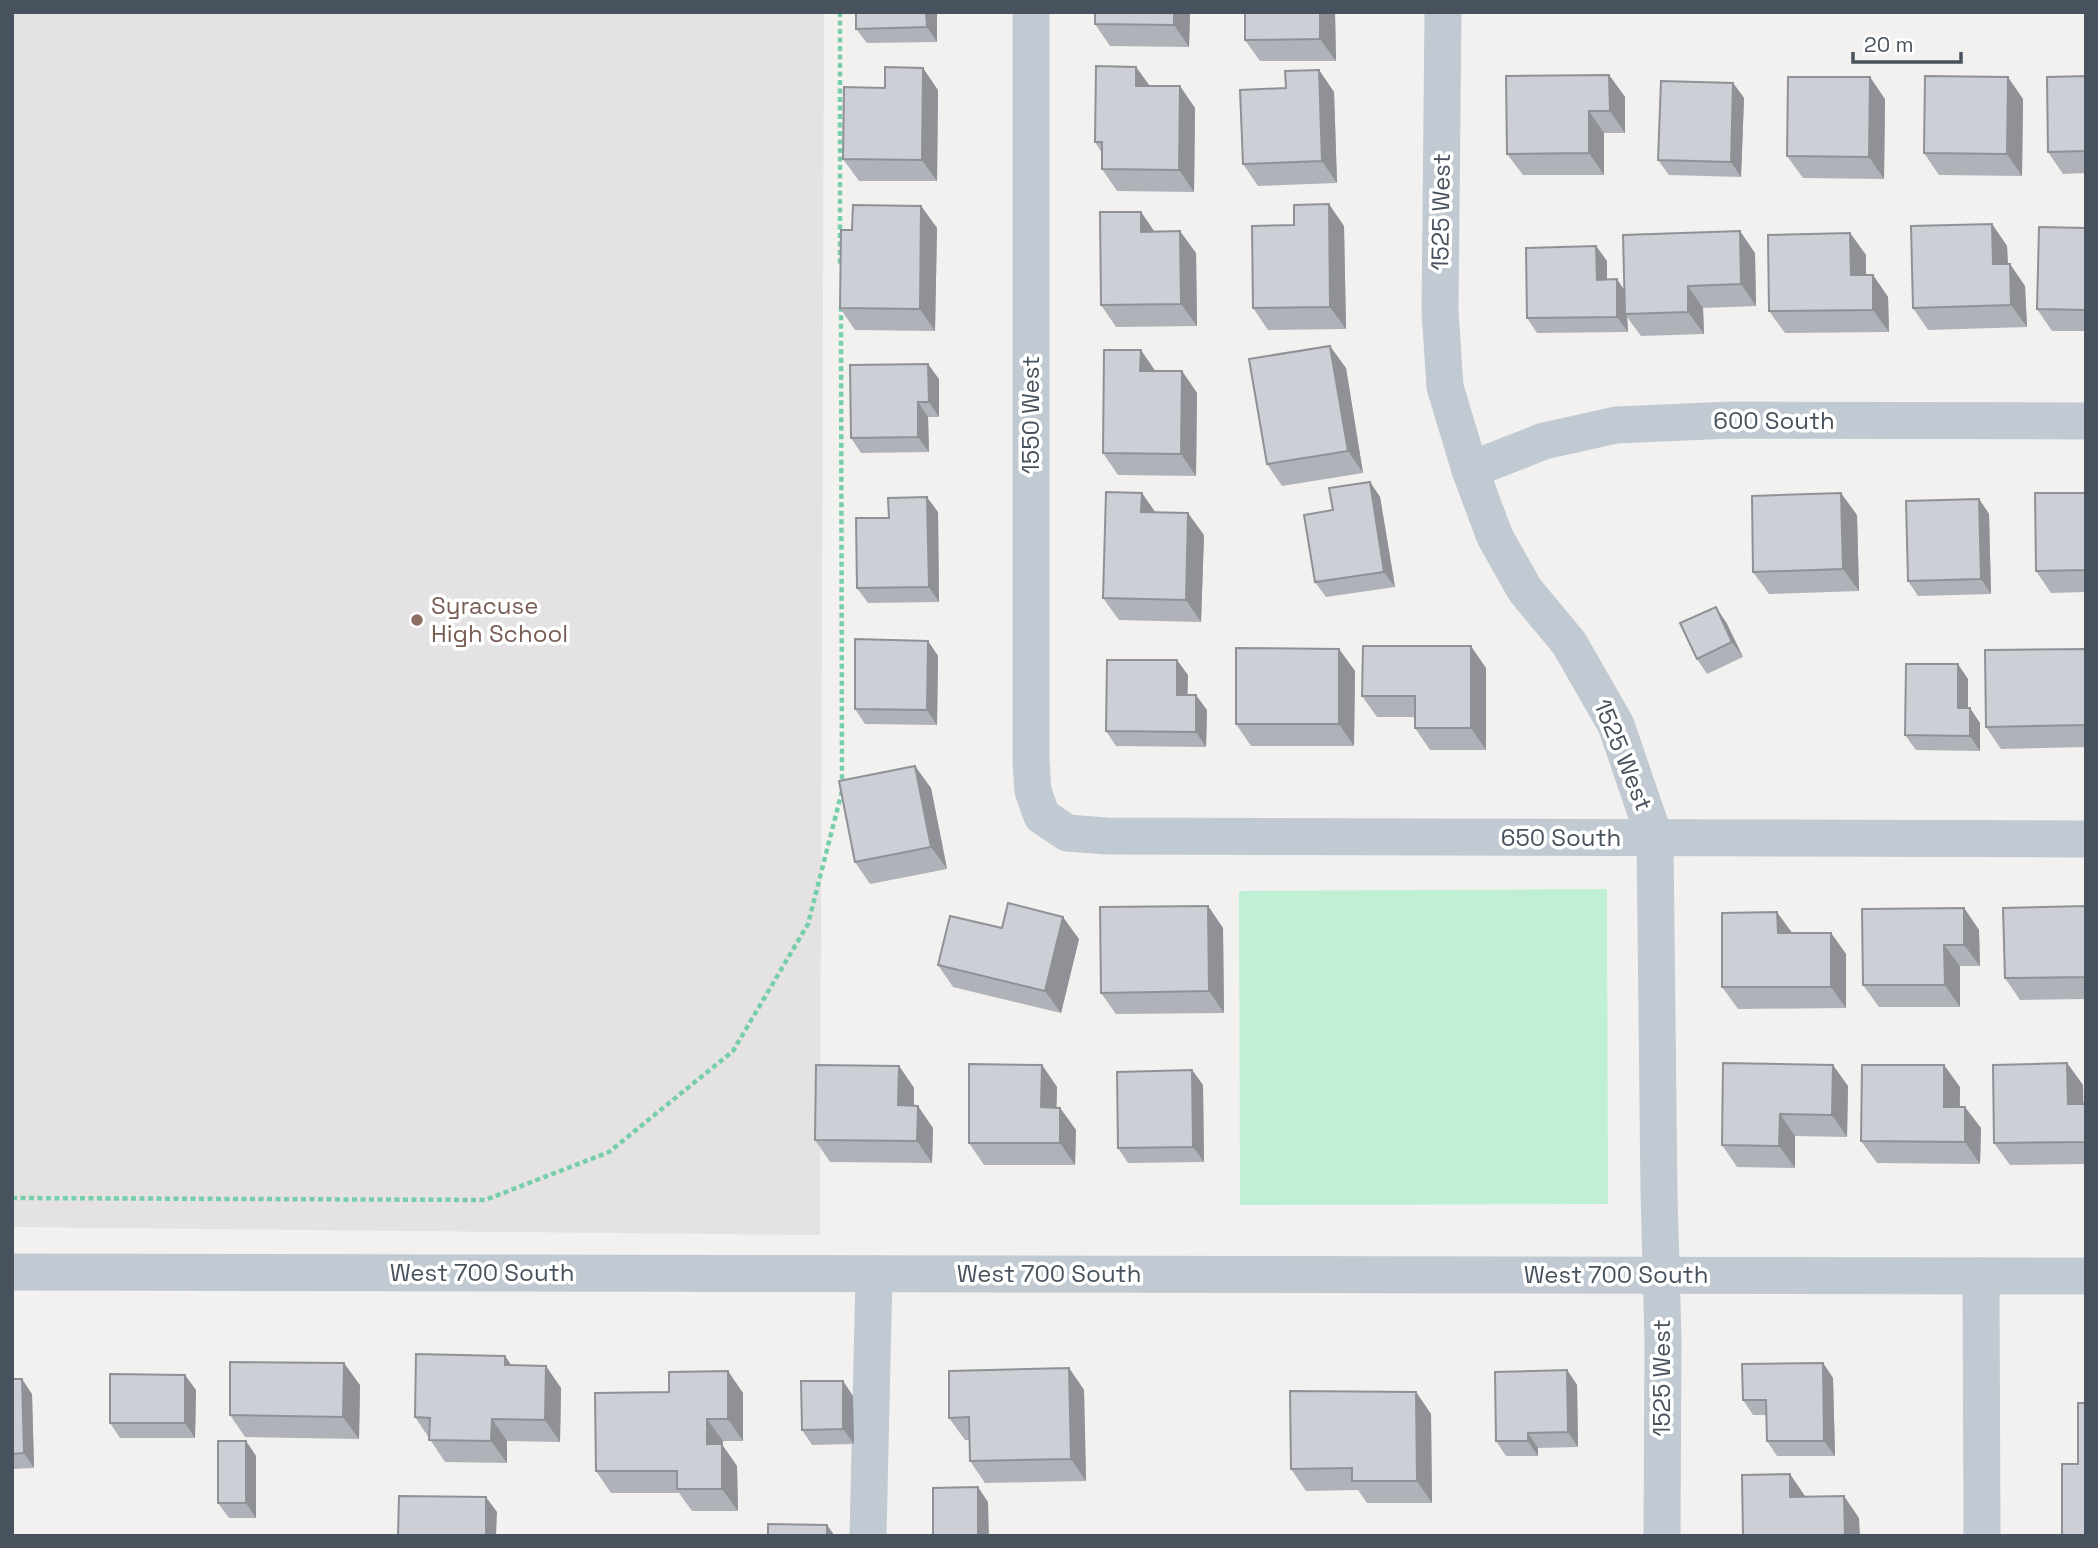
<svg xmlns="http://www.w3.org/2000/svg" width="2098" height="1548" font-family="'Space Grotesk',sans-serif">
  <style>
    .education { fill: #e4e2e2 }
    .green { fill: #bff0d5 }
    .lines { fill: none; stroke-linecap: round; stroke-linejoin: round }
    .path { stroke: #76cfa9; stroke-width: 4.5; stroke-dasharray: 5 3.5; stroke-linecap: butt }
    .minor { stroke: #c1cad2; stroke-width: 37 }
    .wall { fill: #afb2b8 }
    .shaded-wall { fill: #8f9196 }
    .building { fill: #cccfd6; stroke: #8f9196; stroke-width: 2 }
    .education-dot { fill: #8d6e63; stroke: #fff; stroke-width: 2.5 }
    .labels { text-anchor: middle; stroke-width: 7; stroke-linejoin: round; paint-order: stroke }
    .street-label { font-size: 24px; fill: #48525e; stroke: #fff }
    .education-label { font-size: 24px; fill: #785e54; stroke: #fff; text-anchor: start }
  </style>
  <rect width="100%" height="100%" fill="#f3f1f0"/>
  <polygon class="education" points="12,12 824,12 820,1235 12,1227"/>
  <polygon class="green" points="1607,889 1608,1204 1240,1205 1239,891"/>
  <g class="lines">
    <g class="path">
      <polyline points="840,12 840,266"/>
      <polyline points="12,1198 485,1200 609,1152 733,1051 808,924 842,791 841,306"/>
    </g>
    <g class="minor">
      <polyline points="1031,12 1031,762 1033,791 1042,816 1067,833 1107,836 2086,839"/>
      <polyline points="1443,12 1440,311 1445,387 1470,470 1495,537 1525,590 1569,643 1616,725 1655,839 1659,1193 1663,1340 1662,1536"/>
      <polyline points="1470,470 1544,441 1616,425 1731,420 2086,421"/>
      <polyline points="12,1272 2086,1276"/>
      <polyline points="1981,1276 1982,1536"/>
      <polyline points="868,1536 874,1274"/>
    </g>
  </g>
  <g class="wall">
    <polygon points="937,12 937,42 867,43 856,29"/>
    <polygon points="1095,12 1190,12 1189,47 1110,46 1095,24"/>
    <polygon points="1335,12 1336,61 1260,61 1245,40"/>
    <polygon points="1136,67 1150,86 1195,108 1194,192 1117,191 1102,169 1102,153 1095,142"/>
    <polygon points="1319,70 1334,92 1337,183 1258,186 1243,164 1286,88"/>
    <polygon points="1609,75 1625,97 1625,133 1604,133 1604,175 1523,175 1507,154"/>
    <polygon points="2086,76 2086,173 2063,174 2048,152"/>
    <polygon points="1733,83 1744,98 1741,177 1669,175 1658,160"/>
    <polygon points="938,90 937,181 859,181 843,159"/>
    <polygon points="1885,99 1884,179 1803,178 1787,156"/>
    <polygon points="2023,99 2022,176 1939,175 1924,153"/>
    <polygon points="921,206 937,228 935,331 855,330 840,308 852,230"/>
    <polygon points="1141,212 1154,231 1196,253 1197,326 1116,327 1101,305"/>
    <polygon points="1992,224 2007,246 2008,264 2025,286 2027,327 1928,330 1913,308"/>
    <polygon points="1344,226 1346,329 1268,330 1253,308"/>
    <polygon points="2086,228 2086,331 2052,331 2037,309"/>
    <polygon points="1850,233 1866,255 1866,275 1873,275 1888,297 1889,332 1785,333 1769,311"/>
    <polygon points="1596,246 1607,261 1607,280 1625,291 1755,253 1756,306 1703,308 1704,334 1641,336 1627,317 1628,332 1537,333 1527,318"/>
    <polygon points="1346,368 1363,473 1282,486 1267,464"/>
    <polygon points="1155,371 1182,371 1197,393 1196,476 1118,475 1103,453"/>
    <polygon points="939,379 939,417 928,417 929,452 861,453 851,438"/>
    <polygon points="1370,482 1380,497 1395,587 1326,597 1315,582 1333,510"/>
    <polygon points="1142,493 1155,512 1204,535 1201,622 1119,620 1103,598"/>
    <polygon points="2086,493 2086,592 2051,593 2036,571"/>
    <polygon points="1979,499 1989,514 1991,594 1918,596 1908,581"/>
    <polygon points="938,512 939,602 868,603 857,588 889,518"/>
    <polygon points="1857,515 1859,591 1769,594 1753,572"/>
    <polygon points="1726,622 1743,657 1707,674 1697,659"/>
    <polygon points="928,641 938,656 937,725 865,724 855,709"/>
    <polygon points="1339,649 1355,671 1354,746 1251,746 1236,724"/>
    <polygon points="2086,649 2086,747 2001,749 1986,727"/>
    <polygon points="1486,668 1486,750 1430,750 1415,728 1415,717 1377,717 1362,696"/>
    <polygon points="1188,675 1187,695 1207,710 1206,747 1116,746 1106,731"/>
    <polygon points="1968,679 1968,708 1980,723 1980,751 1916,750 1905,735"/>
    <polygon points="931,788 947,869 870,884 855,862"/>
    <polygon points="1208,906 1223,928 1224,1013 1116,1014 1101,993"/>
    <polygon points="2086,906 2086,999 2020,1000 2005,978"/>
    <polygon points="1964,908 1979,930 1980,966 1960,966 1960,1007 1879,1007 1863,985"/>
    <polygon points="1002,928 1079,939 1061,1013 953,987 938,965"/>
    <polygon points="1792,933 1831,933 1846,954 1846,1008 1738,1009 1722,987"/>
    <polygon points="1723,1063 1848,1086 1847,1137 1795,1136 1795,1168 1737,1167 1722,1145"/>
    <polygon points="2067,1063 2083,1085 2083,1104 2086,1104 2086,1164 2010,1165 1994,1143"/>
    <polygon points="1042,1065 1057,1087 1056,1108 1060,1108 1076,1130 1075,1165 984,1165 969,1143"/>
    <polygon points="899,1066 914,1088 914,1106 933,1128 932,1163 830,1162 815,1140"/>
    <polygon points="1192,1070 1203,1085 1204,1162 1128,1163 1118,1148"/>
    <polygon points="1960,1087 1960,1107 1981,1128 1980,1164 1877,1163 1861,1141"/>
    <polygon points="505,1356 511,1365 561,1388 560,1442 507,1441 507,1463 445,1462 415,1417"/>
    <polygon points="1823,1363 1833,1378 1835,1456 1777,1456 1767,1441 1766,1415 1753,1415 1743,1400"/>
    <polygon points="1069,1368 1084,1390 1086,1481 985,1483 970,1461 969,1440 965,1440 949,1418"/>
    <polygon points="1567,1370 1577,1385 1578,1447 1538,1448 1538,1456 1506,1456 1496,1441"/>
    <polygon points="12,1379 32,1394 34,1468 12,1469"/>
    <polygon points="843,1381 853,1396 854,1444 812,1445 802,1430"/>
    <polygon points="360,1385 359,1439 245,1437 230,1415"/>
    <polygon points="196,1390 195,1438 120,1438 110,1423"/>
    <polygon points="1416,1392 1431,1414 1432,1503 1367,1503 1358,1490 1306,1491 1291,1469"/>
    <polygon points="743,1393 743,1441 723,1441 723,1446 737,1466 738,1511 692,1511 679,1493 611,1493 596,1471"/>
    <polygon points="246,1441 256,1456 256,1518 229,1518 218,1503"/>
  </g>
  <g class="shaded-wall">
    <polygon points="926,12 937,12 937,42 927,27"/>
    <polygon points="1174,12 1190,12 1189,47 1174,25"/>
    <polygon points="1320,12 1335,12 1336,61 1320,39"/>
    <polygon points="1136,67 1151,88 1136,86"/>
    <polygon points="923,68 938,90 937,181 922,160"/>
    <polygon points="1319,70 1334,92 1337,183 1322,161"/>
    <polygon points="1609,75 1625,97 1625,133 1610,111"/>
    <polygon points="1870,77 1885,99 1884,179 1869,157"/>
    <polygon points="2008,77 2023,99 2022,176 2007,154"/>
    <polygon points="1733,83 1744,98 1741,177 1731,162"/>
    <polygon points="1180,86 1195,108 1194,192 1179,170"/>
    <polygon points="1589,111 1604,133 1604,175 1589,153"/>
    <polygon points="1329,204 1344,226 1346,329 1330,307"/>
    <polygon points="921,206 937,228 935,331 920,309"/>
    <polygon points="1141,212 1156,234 1141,232"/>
    <polygon points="1992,224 2007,246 2009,286 1993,264"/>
    <polygon points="1180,231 1196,253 1197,326 1181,304"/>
    <polygon points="1740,231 1755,253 1756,306 1741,284"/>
    <polygon points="1850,233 1866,255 1866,297 1851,275"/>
    <polygon points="1596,246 1607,261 1607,295 1597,280"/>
    <polygon points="2010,264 2025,286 2027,327 2011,305"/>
    <polygon points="1873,275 1888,297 1889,332 1873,310"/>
    <polygon points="1617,279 1627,294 1625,314 1627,317 1628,332 1617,317"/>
    <polygon points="1688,286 1703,308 1704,334 1688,312"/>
    <polygon points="1330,346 1346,368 1363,473 1348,451"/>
    <polygon points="1141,350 1156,372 1140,371"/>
    <polygon points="928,364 939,379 939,417 929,402"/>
    <polygon points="1182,371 1197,393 1196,476 1181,454"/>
    <polygon points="918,402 928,417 929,452 918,437"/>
    <polygon points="1370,482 1380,497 1395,587 1384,572"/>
    <polygon points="1142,493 1157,515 1141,512"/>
    <polygon points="1841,493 1857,515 1859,591 1843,569"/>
    <polygon points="927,497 938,512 939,602 929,587"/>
    <polygon points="1979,499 1989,514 1991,594 1981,579"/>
    <polygon points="1188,513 1204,535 1201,622 1186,600"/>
    <polygon points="1716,607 1726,622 1743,657 1732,642"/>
    <polygon points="928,641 938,656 937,725 927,710"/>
    <polygon points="1471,646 1486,668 1486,750 1471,728"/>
    <polygon points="1339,649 1355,671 1354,746 1339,724"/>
    <polygon points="1177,660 1188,675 1187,710 1177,695"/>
    <polygon points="1958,664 1968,679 1968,723 1958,708"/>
    <polygon points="1196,695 1207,710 1206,747 1196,732"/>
    <polygon points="1970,708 1980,723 1980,751 1970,736"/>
    <polygon points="915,766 931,788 947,869 931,847"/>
    <polygon points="1208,906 1223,928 1224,1013 1209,991"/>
    <polygon points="1964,908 1979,930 1980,966 1964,945"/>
    <polygon points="1777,912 1793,934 1778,933"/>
    <polygon points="1063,917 1079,939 1061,1013 1045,991"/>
    <polygon points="1831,933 1846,954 1846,1008 1831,987"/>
    <polygon points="1944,945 1960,966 1960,1007 1945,985"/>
    <polygon points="2067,1063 2083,1085 2084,1126 2068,1104"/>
    <polygon points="1042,1065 1057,1087 1056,1129 1041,1107"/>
    <polygon points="1833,1065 1848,1086 1847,1137 1832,1115"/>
    <polygon points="1944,1065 1960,1087 1959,1128 1944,1107"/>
    <polygon points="899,1066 914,1088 914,1127 898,1105"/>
    <polygon points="1192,1070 1203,1085 1204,1162 1193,1147"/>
    <polygon points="918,1106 933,1128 932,1163 917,1141"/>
    <polygon points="1965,1107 1981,1128 1980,1164 1965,1142"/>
    <polygon points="1060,1108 1076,1130 1075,1165 1060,1143"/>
    <polygon points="1780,1114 1795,1136 1795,1168 1779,1146"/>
    <polygon points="505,1356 520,1378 505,1365"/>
    <polygon points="344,1363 360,1385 359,1439 343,1417"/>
    <polygon points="1823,1363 1833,1378 1835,1456 1824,1441"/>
    <polygon points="546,1366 561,1388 560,1442 545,1420"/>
    <polygon points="1069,1368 1084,1390 1086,1481 1071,1459"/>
    <polygon points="1567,1370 1577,1385 1578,1447 1568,1432"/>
    <polygon points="728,1371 743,1393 743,1441 728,1419"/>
    <polygon points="185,1375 196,1390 195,1438 185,1423"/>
    <polygon points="22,1379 32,1394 34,1468 24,1453"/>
    <polygon points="843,1381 853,1396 854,1444 843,1429"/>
    <polygon points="1416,1392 1431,1414 1432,1503 1417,1481"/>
    <polygon points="492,1419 507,1441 507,1463 491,1441"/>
    <polygon points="707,1419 723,1441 723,1446 737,1466 738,1511 722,1489 707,1444"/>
    <polygon points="1528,1433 1538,1448 1538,1456 1528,1441"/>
    <polygon points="246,1441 256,1456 256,1518 246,1503"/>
    <polygon points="1790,1474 1805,1496 1790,1497"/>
    <polygon points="978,1487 988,1502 989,1536 978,1536"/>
    <polygon points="1844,1496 1859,1518 1860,1536 1845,1536"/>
    <polygon points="486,1497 497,1512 496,1536 486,1536"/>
    <polygon points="827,1525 835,1536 827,1536"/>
  </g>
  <g class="building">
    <polygon points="856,12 926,12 927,27 856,29"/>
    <polygon points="1095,12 1174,12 1174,25 1095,24"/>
    <polygon points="1245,12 1320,12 1320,39 1245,40"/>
    <polygon points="1096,66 1136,67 1136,86 1180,86 1179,170 1102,169 1102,142 1095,142"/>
    <polygon points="885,67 923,68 922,160 843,159 844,87 885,88"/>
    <polygon points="1319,70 1322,161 1243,164 1240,90 1286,88 1285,71"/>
    <polygon points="1609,75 1610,111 1589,111 1589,153 1507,154 1506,76"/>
    <polygon points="1925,76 2008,77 2007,154 1924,153"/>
    <polygon points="2086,76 2086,151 2048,152 2047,77"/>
    <polygon points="1788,77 1870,77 1869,157 1787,156"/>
    <polygon points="1661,81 1733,83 1731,162 1658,160"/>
    <polygon points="1329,204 1330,307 1253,308 1252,226 1294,225 1294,205"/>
    <polygon points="853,205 921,206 920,309 840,308 841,230 852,230"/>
    <polygon points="1100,212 1141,212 1141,232 1180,231 1181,304 1101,305"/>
    <polygon points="1992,224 1993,264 2010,264 2011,305 1913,308 1911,226"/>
    <polygon points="2039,227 2086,228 2086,310 2037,309"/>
    <polygon points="1740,231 1741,284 1688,286 1688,312 1625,314 1623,235"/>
    <polygon points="1850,233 1851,275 1873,275 1873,310 1769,311 1768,235"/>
    <polygon points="1596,246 1597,280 1617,279 1617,317 1527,318 1526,248"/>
    <polygon points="1330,346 1348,451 1267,464 1249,359"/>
    <polygon points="1104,350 1141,350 1140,371 1182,371 1181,454 1103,453"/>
    <polygon points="928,364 929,402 918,402 918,437 851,438 850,365"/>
    <polygon points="1370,482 1384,572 1315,582 1304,515 1333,510 1329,488"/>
    <polygon points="1106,492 1142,493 1141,512 1188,513 1186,600 1103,598"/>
    <polygon points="1841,493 1843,569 1753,572 1752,496"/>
    <polygon points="2035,493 2086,493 2086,570 2036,571"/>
    <polygon points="927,497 929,587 857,588 856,518 889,518 888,498"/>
    <polygon points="1979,499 1981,579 1908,581 1906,501"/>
    <polygon points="1716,607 1732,642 1697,659 1680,623"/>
    <polygon points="855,639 928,641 927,710 855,709"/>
    <polygon points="1363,646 1471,646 1471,728 1415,728 1415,696 1362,696"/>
    <polygon points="1236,648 1339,649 1339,724 1236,724"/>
    <polygon points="2086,649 2086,725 1986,727 1985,650"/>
    <polygon points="1107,660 1177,660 1177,695 1196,695 1196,732 1106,731"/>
    <polygon points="1906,664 1958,664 1958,708 1970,708 1970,736 1905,735"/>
    <polygon points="915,766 931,847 855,862 839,781"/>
    <polygon points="1008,903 1063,917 1045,991 938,965 950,916 1002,928"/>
    <polygon points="1208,906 1209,991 1101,993 1100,907"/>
    <polygon points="2086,906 2086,977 2005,978 2003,908"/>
    <polygon points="1964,908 1964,945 1944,945 1945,985 1863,985 1862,909"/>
    <polygon points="1777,912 1778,933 1831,933 1831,987 1722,987 1722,913"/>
    <polygon points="1723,1063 1833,1065 1832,1115 1780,1114 1779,1146 1722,1145"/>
    <polygon points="2067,1063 2068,1104 2086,1104 2086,1142 1994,1143 1993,1065"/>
    <polygon points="969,1064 1042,1065 1041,1107 1060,1108 1060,1143 969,1143"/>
    <polygon points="816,1065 899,1066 898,1105 918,1106 917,1141 815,1140"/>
    <polygon points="1862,1065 1944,1065 1944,1107 1965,1107 1965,1142 1861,1141"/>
    <polygon points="1192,1070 1193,1147 1118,1148 1117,1072"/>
    <polygon points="416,1354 505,1356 505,1365 546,1366 545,1420 492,1419 491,1441 429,1440 430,1418 415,1417"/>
    <polygon points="230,1362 344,1363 343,1417 230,1415"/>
    <polygon points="1823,1363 1824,1441 1767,1441 1766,1400 1743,1400 1742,1364"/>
    <polygon points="1069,1368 1071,1459 970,1461 969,1417 949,1418 949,1371"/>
    <polygon points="1567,1370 1568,1432 1528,1433 1528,1441 1496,1441 1495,1372"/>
    <polygon points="728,1371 728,1419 707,1419 707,1444 722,1444 722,1489 677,1489 677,1471 596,1471 595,1393 669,1392 669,1372"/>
    <polygon points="110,1374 185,1375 185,1423 110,1423"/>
    <polygon points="12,1379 22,1379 24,1453 12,1454"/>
    <polygon points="801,1381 843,1381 843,1429 802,1430"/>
    <polygon points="1290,1391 1416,1392 1417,1481 1352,1481 1352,1468 1291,1469"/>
    <polygon points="2078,1403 2086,1403 2086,1536 2062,1536 2062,1464 2078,1464"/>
    <rect x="218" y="1441" width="28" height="62"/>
    <polygon points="1790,1474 1790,1497 1844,1496 1845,1536 1743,1536 1742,1475"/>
    <polygon points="978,1487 978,1536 933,1536 933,1488"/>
    <polygon points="399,1496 486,1497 486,1536 398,1536"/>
    <polygon points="768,1524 827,1525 827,1536 768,1536"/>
  </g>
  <circle class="education-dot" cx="417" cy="620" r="7"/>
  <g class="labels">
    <g class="street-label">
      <text transform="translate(1441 212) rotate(-89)" y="8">1525 West</text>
      <text transform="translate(1031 415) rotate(-90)" y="8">1550 West</text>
      <text x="1774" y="429">600 South</text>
      <text transform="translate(1623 755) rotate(68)" y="8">1525 West</text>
      <text x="1561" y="846">650 South</text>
      <text x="482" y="1281">West 700 South</text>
      <text x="1049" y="1282">West 700 South</text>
      <text x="1616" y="1283">West 700 South</text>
      <text transform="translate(1662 1378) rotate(-90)" y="8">1525 West</text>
    </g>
    <g class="education-label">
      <text x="431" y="614">Syracuse<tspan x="431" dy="28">High School</tspan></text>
    </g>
  </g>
  <rect width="2098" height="1548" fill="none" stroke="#48525e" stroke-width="28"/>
  <path d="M1853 52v10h108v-10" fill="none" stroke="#48525e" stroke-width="3.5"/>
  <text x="1864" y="52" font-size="21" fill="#48525e" stroke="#ffffff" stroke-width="5" paint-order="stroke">20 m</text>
</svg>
